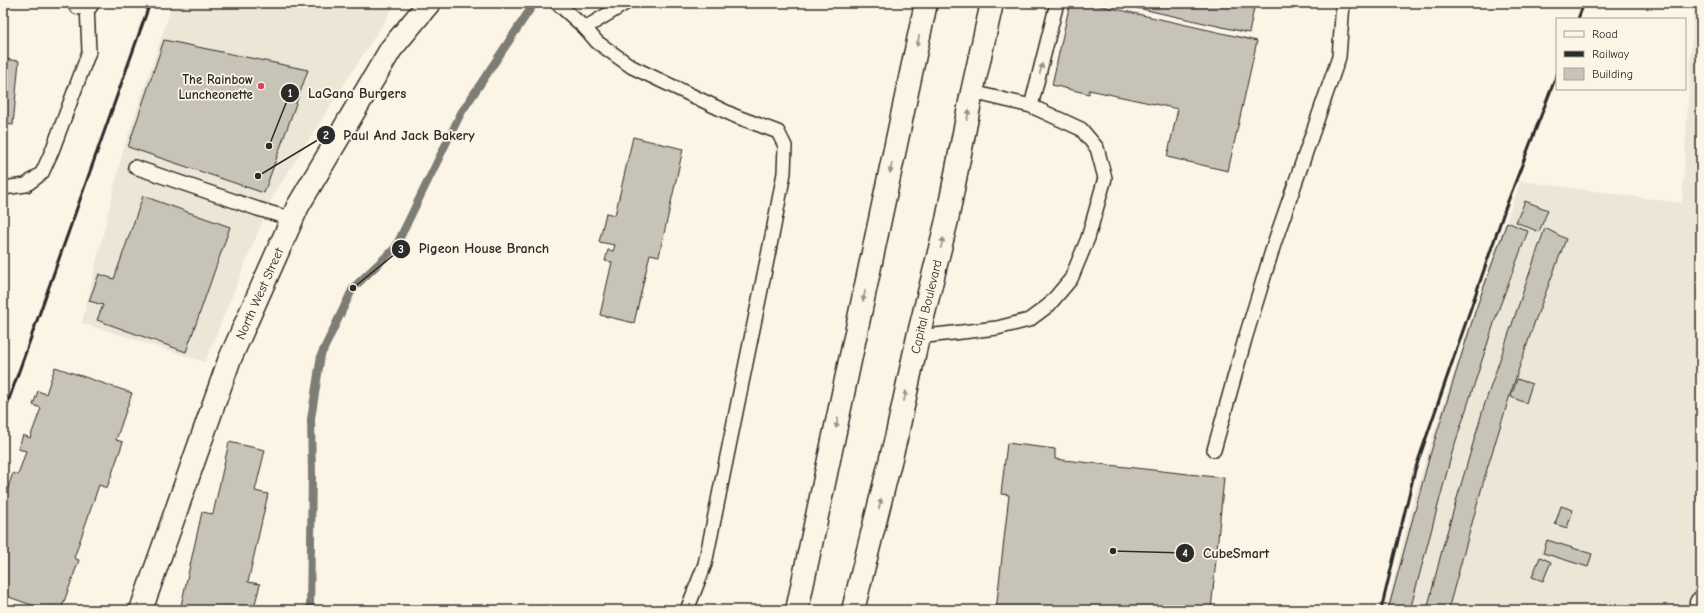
<svg xmlns="http://www.w3.org/2000/svg" width="1704" height="613" font-family="'Comic Neue',sans-serif">
  <style>
    .built { fill: #ece6d7 }
    .lines { fill: none; stroke-linecap: round; stroke-linejoin: round }
    .stream { stroke: #7d7b74; stroke-width: 8 }
    .building { fill: #c8c3b7; stroke: #2b2b2b }
    .lane-casing { stroke: #2b2b2b; stroke-width: 16 }
    .street-casing { stroke: #2b2b2b; stroke-width: 25 }
    .secondary-casing { stroke: #2b2b2b; stroke-width: 25 }
    .primary-casing { stroke: #2b2b2b; stroke-width: 25 }
    .lane { stroke: #fcf5e5; stroke-width: 13 }
    .street { stroke: #fcf5e5; stroke-width: 22 }
    .secondary { stroke: #fcf5e5; stroke-width: 22 }
    .primary { stroke: #fcf5e5; stroke-width: 22 }
    .rail { stroke: #2b2b2b; stroke-width: 3 }
    .oneway { fill: #949088 }
    .poi-dot { fill: #d1495b; stroke: #fcf5e5; stroke-width: 1.5 }
    .labels { text-anchor: middle; stroke-width: 3.5; stroke-linejoin: round; paint-order: stroke }
    .poi-label { font-size: 13px; font-weight: bold; fill: #2b2b2b; stroke: #fcf5e5; text-anchor: end }
    .street-label { font-size: 13px; fill: #2b2b2b; stroke: #fcf5e5 }
    .leader { fill: none; stroke: #2b2b2b; stroke-width: 1.5 }
    .callout-dot { fill: #2b2b2b; stroke: #fcf5e5; stroke-width: 1.5 }
    .mark-label { font-size: 12px; text-anchor: middle; font-weight: bold; fill: #fff }
    .callout-label { font-size: 14px; text-anchor: middle; font-weight: bold; fill: #2b2b2b; stroke: #fcf5e5; stroke-width: 3.5; stroke-linejoin: round; paint-order: stroke }
  </style>
  <rect width="100%" height="100%" fill="#fcf5e5"/>
  <filter id="ink" filterUnits="userSpaceOnUse"><feTurbulence type="fractalNoise" baseFrequency=".025" numOctaves="2"/><feDisplacementMap in="SourceGraphic" scale="8" xChannelSelector="R" yChannelSelector="G"/><feConvolveMatrix kernelMatrix="1 2 1 2 8 2 1 2 1" color-interpolation-filters="sRGB"/></filter>
  <g filter="url(#ink)">
    <g class="built">
      <polygon points="173,3 396,3 273,196 205,362 82,323 123,150"/>
      <polygon points="1694,3 1701,3 1701,610 1386,610 1415,495 1437,423 1494,253 1521,181 1682,203"/>
    </g>
    <g class="lines">
      <polyline class="stream" points="310,610 312,474 311,419 321,355 353,288 395,248 461,113 533,5"/>
    </g>
    <g class="building">
      <polygon points="1070,3 1089,3 1257,41 1228,171 1167,157 1178,109 1089,90 1089,94 1052,85"/>
      <polygon points="1115,3 1255,3 1249,33"/>
      <polygon points="164,40 308,70 264,193 128,147"/>
      <polygon points="3,59 19,61 13,125 5,124 4,137"/>
      <polygon points="633,137 683,149 659,256 650,254 634,323 600,315 612,262 605,261 608,250 613,251 615,245 599,242 606,213 615,215"/>
      <polygon points="143,196 230,227 186,352 97,320 103,305 89,301 99,274 114,279"/>
      <polygon points="1525,201 1548,210 1539,232 1516,222"/>
      <polygon points="1507,222 1528,231 1498,311 1452,453 1410,610 1388,610 1430,455 1476,309"/>
      <polygon points="1545,228 1566,239 1535,321 1510,395 1487,469 1448,610 1427,610 1443,546 1484,406"/>
      <polygon points="55,367 132,393 116,440 123,442 107,488 99,485 74,558 79,560 61,610 46,610 3,595 3,502 13,473 18,475 26,451 18,449 23,435 30,438 41,408 33,405 38,391 46,394"/>
      <polygon points="1517,379 1532,384 1526,403 1511,397"/>
      <polygon points="229,442 265,450 255,491 268,494 248,582 260,584 254,608 241,605 239,610 180,610 202,512 213,514"/>
      <polygon points="1007,443 1055,449 1055,459 1224,478 1211,610 996,610 1009,495 1001,494"/>
      <polygon points="1561,506 1573,510 1567,528 1555,524"/>
      <polygon points="1547,540 1592,554 1588,567 1543,553"/>
      <polygon points="1540,557 1551,562 1543,581 1532,577"/>
    </g>
    <g class="lines">
      <g class="lane-casing">
        <g id="lane">
          <polyline points="557,3 585,28 597,42 632,67 735,116 778,132 785,146 784,173 774,226 705,564 687,610"/>
          <polyline points="585,28 626,3"/>
          <polyline points="1031,106 1057,3"/>
          <polyline points="135,167 258,209 292,219"/>
          <polyline points="3,188 26,185 42,173 52,151 89,52 87,4"/>
          <polyline points="918,337 997,328 1029,320 1049,305 1071,279 1088,238 1105,178 1097,148 1081,129 1031,106 972,92"/>
          <polyline points="1214,450 1245,339 1275,241 1339,57 1343,3"/>
        </g>
      </g>
      <g class="street-casing">
        <g id="street">
          <polyline points="79,3 87,4"/>
          <polyline points="1701,610 1701,603"/>
        </g>
      </g>
      <g class="secondary-casing">
        <g id="secondary">
          <path id="s1" d="M141 610 229 361 298 206 391 49 429 3"/>
        </g>
      </g>
      <g class="primary-casing">
        <g id="primary">
          <polyline points="797,610 926,3"/>
          <path id="s2" d="M853 610 897 434 918 337 947 220 972 92 992 3"/>
        </g>
      </g>
      <use href="#lane" class="lane"/>
      <use href="#street" class="street"/>
      <use href="#secondary" class="secondary"/>
      <use href="#primary" class="primary"/>
      <g class="rail">
        <polyline points="1578,19 1584,3"/>
        <polyline points="3,416 150,3"/>
        <polyline points="1381,610 1415,470 1505,209 1557,74"/>
      </g>
    </g>
    <defs><path id="oneway-solid" d="M-6-.8H1V-3.2L6.5 0L1 3.2V.8H-6Z"/></defs>
    <g class="oneway">
      <use href="#oneway-solid" transform="translate(918 41) rotate(102)"/>
      <use href="#oneway-solid" transform="translate(1041 69) rotate(-75)"/>
      <use href="#oneway-solid" transform="translate(968 115) rotate(-79)"/>
      <use href="#oneway-solid" transform="translate(891 168) rotate(102)"/>
      <use href="#oneway-solid" transform="translate(942 243) rotate(-76)"/>
      <use href="#oneway-solid" transform="translate(864 296) rotate(102)"/>
      <use href="#oneway-solid" transform="translate(905 396) rotate(-78)"/>
      <use href="#oneway-solid" transform="translate(837 423) rotate(102)"/>
      <use href="#oneway-solid" transform="translate(880 504) rotate(-76)"/>
    </g>
  </g>
  <circle class="poi-dot" cx="261" cy="86" r="4"/>
  <g class="labels">
    <g class="poi-label">
      <text x="253" y="84">The Rainbow<tspan x="253" dy="15">Luncheonette</tspan></text>
    </g>
    <g class="street-label">
      <text dy="5" stroke="none"><textPath href="#s1" startOffset="338">North West Street</textPath></text>
      <text dy="5" stroke="none"><textPath href="#s2" startOffset="312">Capital Boulevard</textPath></text>
    </g>
  </g>
  <path class="leader" d="M269 146L290 93M258 176L326 135M353 288L401 249M1113 551L1185 553"/>
  <g class="callout-dot">
    <circle cx="269" cy="146" r="4"/>
    <circle cx="258" cy="176" r="4"/>
    <circle cx="353" cy="288" r="4"/>
    <circle cx="1113" cy="551" r="4"/>
    <circle cx="290" cy="93" r="10"/>
    <circle cx="326" cy="135" r="10"/>
    <circle cx="401" cy="249" r="10"/>
    <circle cx="1185" cy="553" r="10"/>
  </g>
  <g class="mark-label">
    <text x="290" y="97">1</text>
    <text x="326" y="139">2</text>
    <text x="401" y="253">3</text>
    <text x="1185" y="557">4</text>
  </g>
  <g class="callout-label">
    <text x="357" y="98">LaGana Burgers</text>
    <text x="409" y="140">Paul And Jack Bakery</text>
    <text x="484" y="253">Pigeon House Branch</text>
    <text x="1236" y="558">CubeSmart</text>
  </g>
  <rect width="1704" height="613" fill="none" stroke="#fcf5e5" stroke-width="16"/>
  <rect x="8" y="8" width="1688" height="597" fill="none" stroke="#2b2b2b" stroke-width="1.5" filter="url(#ink)"/>
  <rect x="1556" y="18" width="130" height="72" fill="#fcf5e5" stroke="#a8a49b"/>
  <rect x="1564" y="31" width="20" height="6" fill="#fcf5e5" stroke="#a8a49b"/>
  <text x="1592" y="38" font-size="12" fill="#2b2b2b">Road</text>
  <rect x="1564" y="51" width="20" height="6" fill="#2b2b2b" stroke="#a8a49b"/>
  <text x="1592" y="58" font-size="12" fill="#2b2b2b">Railway</text>
  <rect x="1564" y="68" width="20" height="12" fill="#c8c3b7" stroke="#a8a49b"/>
  <text x="1592" y="78" font-size="12" fill="#2b2b2b">Building</text>
</svg>
